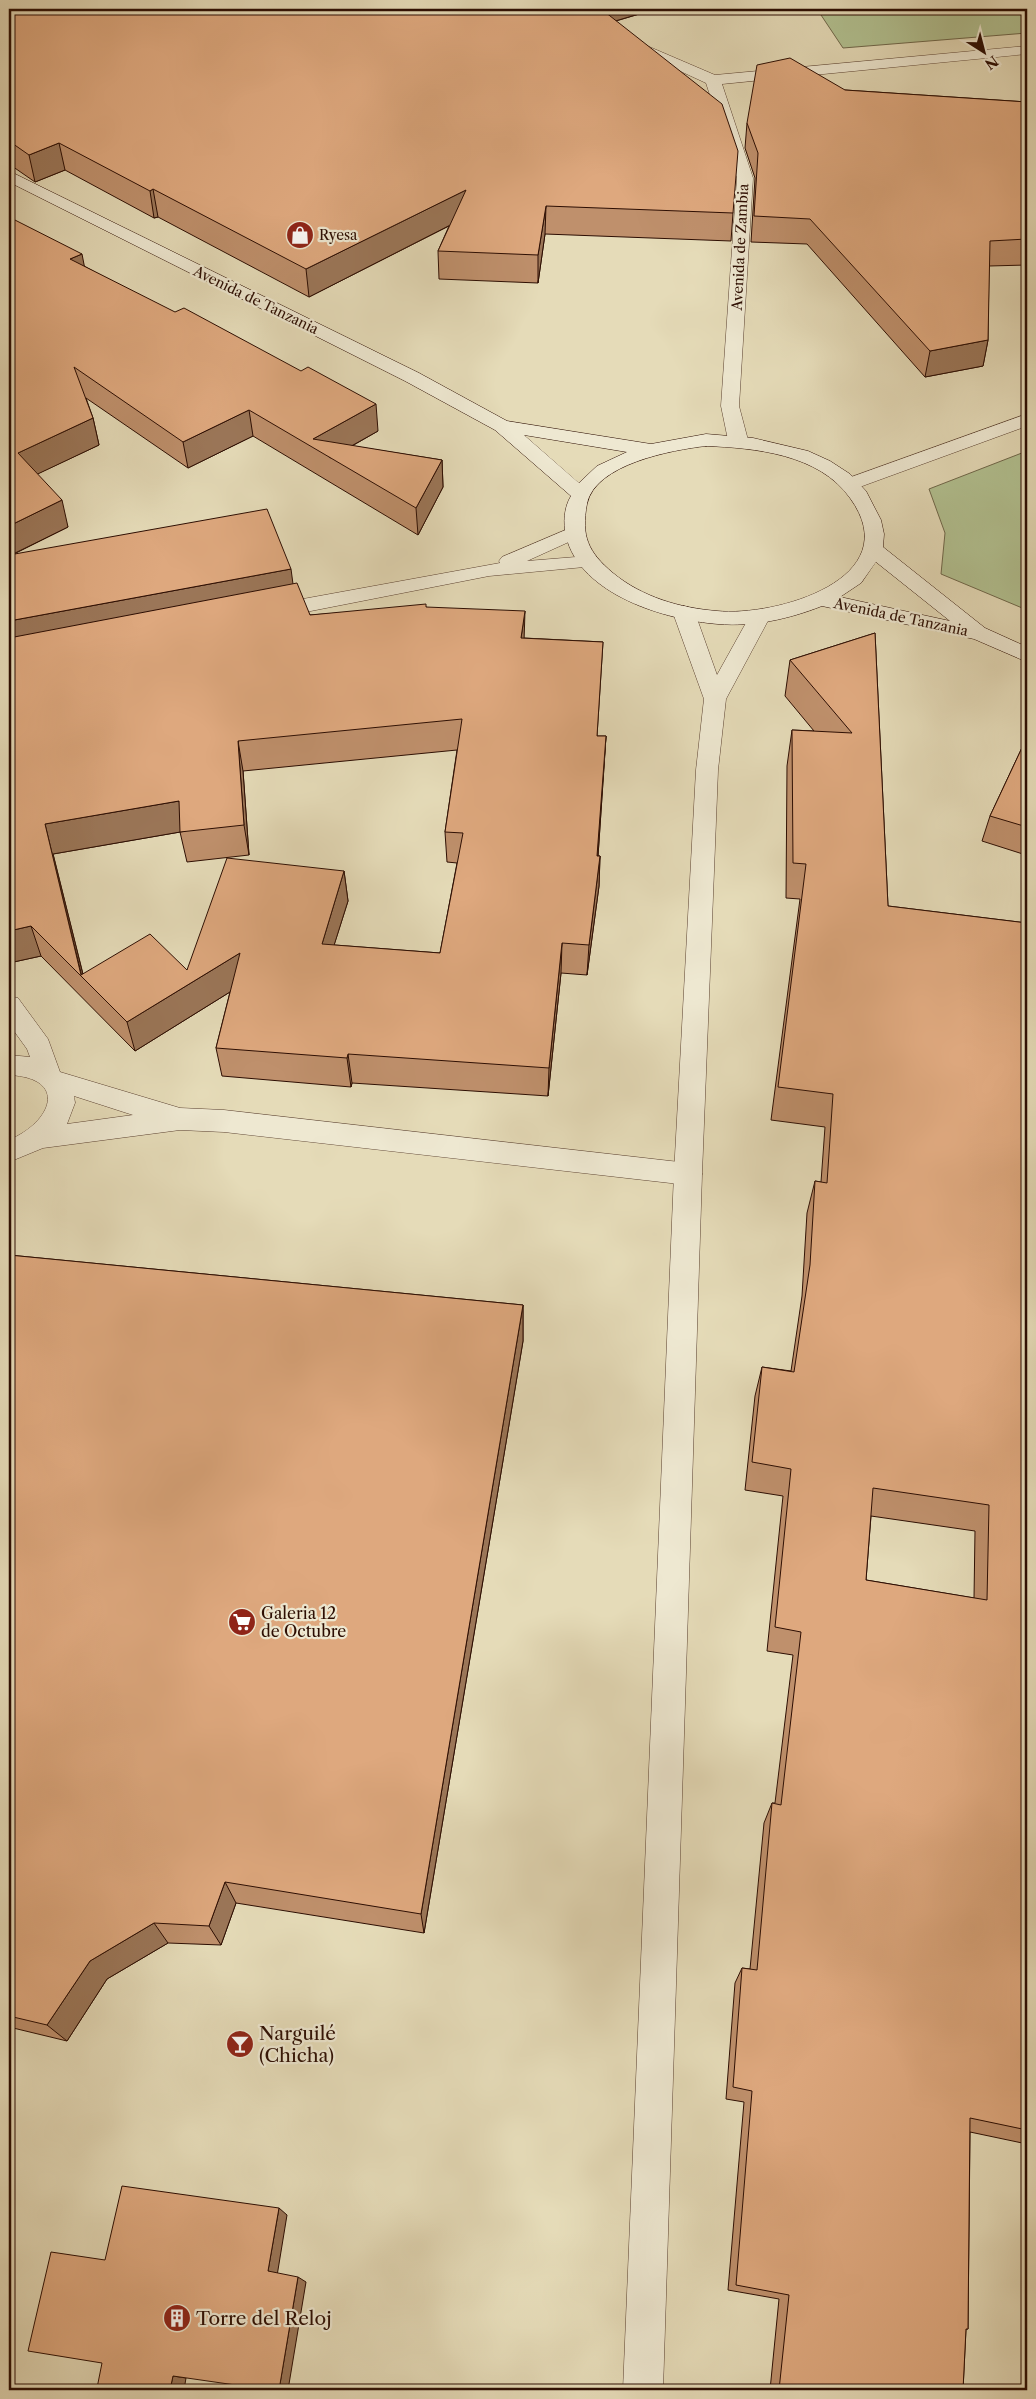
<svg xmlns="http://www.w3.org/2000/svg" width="1036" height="2399" font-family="'Libre Caslon Text',serif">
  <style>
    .green { fill: #b2c191; stroke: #6f674a }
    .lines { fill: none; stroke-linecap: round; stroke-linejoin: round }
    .minor-casing { stroke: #5a4030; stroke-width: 1 }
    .tertiary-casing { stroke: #5a4030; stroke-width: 1 }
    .secondary-casing { stroke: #2c0d02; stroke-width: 1 }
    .minor { fill: #eee8d1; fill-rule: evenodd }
    .tertiary { fill: #eee8d1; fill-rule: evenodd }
    .secondary { fill: #eee8d1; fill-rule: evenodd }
    .wall { fill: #bf906c; stroke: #2c0d02; fill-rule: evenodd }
    .shaded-wall { fill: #9b7658; stroke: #2c0d02 }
    .building { fill: #dea87e; stroke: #2c0d02; fill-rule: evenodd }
    .labels { text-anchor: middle; stroke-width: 4.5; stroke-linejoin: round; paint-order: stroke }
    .far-poi-label { font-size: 14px; fill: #2c0d02; stroke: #eee8d1; text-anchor: start }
    .far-street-label { font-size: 14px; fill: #2c0d02; stroke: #eee8d1 }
    .poi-label { font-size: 16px; fill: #2c0d02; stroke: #eee8d1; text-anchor: start }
    .near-poi-label { font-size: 19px; fill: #2c0d02; stroke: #eee8d1; text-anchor: start }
  </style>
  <rect width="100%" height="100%" fill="#e5dbb8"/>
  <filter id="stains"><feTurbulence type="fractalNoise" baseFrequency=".004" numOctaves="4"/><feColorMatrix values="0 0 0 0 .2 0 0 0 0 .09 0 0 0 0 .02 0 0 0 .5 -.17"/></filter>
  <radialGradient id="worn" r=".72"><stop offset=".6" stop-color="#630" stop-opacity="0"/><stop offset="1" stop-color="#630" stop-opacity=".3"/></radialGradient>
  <g class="green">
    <polygon points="817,9 1027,9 1027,33 843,48"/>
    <polygon points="1027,451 1027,610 941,574 945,533 929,489"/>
  </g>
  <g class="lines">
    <g class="minor-casing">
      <g id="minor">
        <polygon points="631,39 715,75 1027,46 1027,54 722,84 753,178 739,406 748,440 745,444 731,444 728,440 721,406 737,178 706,83 626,46 624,43 626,40"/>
        <polygon points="1027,414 1027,426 857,488 850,490 843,488 840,484 843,480"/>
        <polygon points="575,526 582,528 585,532 582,536 527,561 588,556 595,558 598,562 595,566 489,576 270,619 263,617 260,612 263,607 270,605 500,563 499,561 502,557"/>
        <path d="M9 996 18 998 48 1039 60 1072 180 1108 224 1110 688 1163 698 1166 702 1174 698 1182 688 1185 224 1132 180 1130 43 1148 9 1162V1140C52 1122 69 1078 9 1075V1055L30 1057 27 1049 9 1024ZM74 1096 133 1115 67 1124 75 1103Z"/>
      </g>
    </g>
    <g class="tertiary-casing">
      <polygon id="tertiary" points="684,606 691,608 695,613 717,675 752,612 759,610 766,612 770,617 726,699 718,770 702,1174 663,2390 623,2390 674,1174 696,770 704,699 673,613 677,608"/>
    </g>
    <g class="secondary-casing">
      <path id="secondary" d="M9 171 419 373 507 421 651 444 706 434 753 438 808 451 830 461 850 474 866 491 881 520 884 534 883 547 985 628 1027 647V662L974 639 822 606C789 619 753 627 718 624 666 620 580 595 566 536 563 523 564 507 571 496L495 430 405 381 9 182ZM524 435 627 452 597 466 579 483ZM706 446C755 448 819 454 850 498 909 579 775 617 717 611 680 608 642 597 613 573 588 552 581 536 587 504 595 464 672 450 706 446ZM876 562 950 621 840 597 861 583Z"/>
    </g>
    <use href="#minor" class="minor"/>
    <use href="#tertiary" class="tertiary"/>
    <use href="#secondary" class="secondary"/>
  </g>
  <g class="wall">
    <polygon points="9,9 656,9 616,21 733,213 731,241 545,234 538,283 439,279 438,251 449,226 309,297 158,217 154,218 65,170 35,182 9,164"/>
    <polygon points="845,90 1027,102 1027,265 989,266 988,340 983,366 925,377 807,244 751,242 755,178 745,148 747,123"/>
    <path d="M9 217 84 266 378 431 352 446 442 460 443 487 418 535 253 436 188 468 86 398 93 418 99 445 37 474 68 527 12 555 293 584 310 615 426 607 524 638 603 642 597 736H606L598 856H600L599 886 587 975 561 973 548 1096 352 1083 351 1087 222 1076 216 1048 230 992 135 1051 41 956 9 963ZM457 750 445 832 447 862 457 863 440 953 334 945 348 901 344 871 187 970 83 974 53 854 180 832 187 862 249 855 243 771Z"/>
    <path d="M875 633 888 906 1027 923V2144L970 2132 968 2329H966L963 2390H770L779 2299 728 2290 744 2102 726 2099 735 1983 742 1968 750 1969 764 1823 772 1803H775L793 1655 767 1651 783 1496 745 1490 755 1396 762 1367 791 1371 802 1296 807 1213 815 1181 821 1182 825 1127 771 1120 800 899 786 898 787 766 792 730 814 731 785 696 790 660ZM871 1516 975 1531 974 1598 866 1580Z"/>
    <polygon points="1027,737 1027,853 1026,855 982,841 990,816"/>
    <polygon points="9,1255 523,1305 523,1341 424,1933 236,1903 221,1945 168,1943 107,1979 67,2041 9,2027"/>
  </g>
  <g class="shaded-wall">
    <polygon points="606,9 656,9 605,24"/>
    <polygon points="59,143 65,170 35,182 29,155"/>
    <polygon points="153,189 158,217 154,218 150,191"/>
    <polygon points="466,190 466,217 309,297 306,269"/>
    <polygon points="546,206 545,234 538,283 538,255"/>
    <polygon points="82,254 87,280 70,259"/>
    <polygon points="988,340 983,366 925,377 930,351"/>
    <polygon points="376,404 378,431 330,458 313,439"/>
    <polygon points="249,410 253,436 188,468 183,442"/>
    <polygon points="93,418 99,445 25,480 18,453"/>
    <polygon points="442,460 443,487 418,535 416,508"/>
    <polygon points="62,500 68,527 9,556 9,526"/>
    <polygon points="291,569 295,599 9,653 9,621"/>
    <polygon points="525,611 524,642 521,638"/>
    <polygon points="606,736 604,767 596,886 597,856"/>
    <polygon points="238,741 243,771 249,855 244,825"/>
    <polygon points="179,801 186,831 53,854 84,979 82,977 45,824"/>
    <polygon points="600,856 599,886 587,975 589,945"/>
    <polygon points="344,871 348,901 325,974 322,944"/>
    <polygon points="31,926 41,956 9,963 9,931"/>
    <polygon points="562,943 561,973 548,1096 549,1068"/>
    <polygon points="240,953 246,982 135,1051 127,1022"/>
    <polygon points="348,1054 352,1083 351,1087 347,1058"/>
    <polygon points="523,1305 523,1341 424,1933 421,1914"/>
    <polygon points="225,1882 236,1903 221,1945 209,1926"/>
    <polygon points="154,1923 168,1943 107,1979 67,2041 47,2025 90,1961"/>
    <polygon points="279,2208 287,2215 277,2276 268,2271"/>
    <polygon points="298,2277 306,2282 288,2390 279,2390"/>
    <polygon points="173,2376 186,2378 184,2390 170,2390"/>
  </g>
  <g class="building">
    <polygon points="9,9 598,9 605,12 722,104 738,151 733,213 546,206 538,255 438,251 466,190 306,269 153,189 150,191 59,143 29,155 9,141"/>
    <polygon points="790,58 845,90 1027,102 1027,239 990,241 988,340 930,351 810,219 754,216 758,153 747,123 757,65"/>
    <polygon points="9,217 82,254 70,259 175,312 184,308 301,371 308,367 376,404 313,439 442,460 416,508 249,410 183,442 74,367 93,418 18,453 62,500 9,526"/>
    <polygon points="267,509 291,569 9,621 9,555"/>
    <path d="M297 583 310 615 426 604V607L525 611 521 638 603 642 597 736H606L597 856H600L589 945 562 943 549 1068 348 1054 347 1058 216 1048 240 953 127 1022 31 926 9 931V638ZM462 719 445 832 463 833 440 953 322 944 344 871 227 858 187 970 150 934 81 975 45 824 179 801 180 832 244 825 238 741Z"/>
    <path d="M875 633 888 906 1027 923V2130L970 2118 968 2329H966L963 2390H779L789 2295 736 2285 752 2091 733 2087 742 1968 757 1970 772 1803 781 1805 801 1632 775 1627 791 1469 752 1462 762 1367 794 1372 810 1265 815 1181 827 1183 833 1094 778 1087 806 864 793 863 792 730 852 733 790 660ZM873 1488 989 1505 987 1600 866 1580Z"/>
    <polygon points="1027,737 1027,827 990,816"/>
    <polygon points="9,1255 523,1305 421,1914 225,1882 209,1926 154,1923 90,1961 47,2025 9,2016"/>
    <polygon points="122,2186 279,2208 268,2271 298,2277 279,2390 270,2390 173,2376 170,2390 108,2390 97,2388 102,2363 28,2351 51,2252 105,2260"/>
  </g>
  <defs>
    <g id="shop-disc" transform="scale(1.4375)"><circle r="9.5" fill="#8f2418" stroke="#eee8d1"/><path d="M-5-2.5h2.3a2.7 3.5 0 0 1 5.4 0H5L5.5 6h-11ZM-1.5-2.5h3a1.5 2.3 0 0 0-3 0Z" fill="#fff"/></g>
    <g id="supermarket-disc" transform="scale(1.4375)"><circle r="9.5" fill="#8f2418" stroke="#eee8d1"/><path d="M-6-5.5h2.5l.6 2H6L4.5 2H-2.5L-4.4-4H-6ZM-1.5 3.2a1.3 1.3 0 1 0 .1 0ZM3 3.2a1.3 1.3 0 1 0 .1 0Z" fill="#fff"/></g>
    <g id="bar-disc" transform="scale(1.4375)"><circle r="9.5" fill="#8f2418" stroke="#eee8d1"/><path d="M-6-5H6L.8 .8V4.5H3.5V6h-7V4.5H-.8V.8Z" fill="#fff"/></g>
    <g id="building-disc" transform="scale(1.4375)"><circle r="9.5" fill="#8f2418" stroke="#eee8d1"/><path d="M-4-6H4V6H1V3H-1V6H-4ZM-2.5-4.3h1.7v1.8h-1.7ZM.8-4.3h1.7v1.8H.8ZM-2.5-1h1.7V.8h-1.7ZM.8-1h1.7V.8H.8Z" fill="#fff"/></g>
  </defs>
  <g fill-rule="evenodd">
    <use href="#shop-disc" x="300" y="235"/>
    <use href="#supermarket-disc" x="242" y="1622"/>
    <use href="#bar-disc" x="240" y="2044"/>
    <use href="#building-disc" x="177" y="2318"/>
  </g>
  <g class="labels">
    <g class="far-poi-label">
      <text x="319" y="240">Ryesa</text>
    </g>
    <g class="far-street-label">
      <text transform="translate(740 247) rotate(-87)" y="5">Avenida de Zambia</text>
      <text transform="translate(256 300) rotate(26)" y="5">Avenida de Tanzania</text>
      <text transform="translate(901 617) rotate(12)" y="5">Avenida de Tanzania</text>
    </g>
    <g class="poi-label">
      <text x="261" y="1619">Galeria 12<tspan x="261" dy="18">de Octubre</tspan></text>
    </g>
    <g class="near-poi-label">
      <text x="259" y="2040">Narguilé<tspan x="259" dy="22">(Chicha)</tspan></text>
      <text x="196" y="2325">Torre del Reloj</text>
    </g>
  </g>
  <rect width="1036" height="2399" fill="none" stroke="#e5dbb8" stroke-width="30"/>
  <rect x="10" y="10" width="1016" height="2379" fill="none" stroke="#2c0d02" stroke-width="2.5"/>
  <rect x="15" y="15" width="1006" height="2369" fill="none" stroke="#2c0d02"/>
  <g transform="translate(984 52) rotate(144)" stroke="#eee8d1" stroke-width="4" paint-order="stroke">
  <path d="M0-4L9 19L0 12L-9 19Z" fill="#2c0d02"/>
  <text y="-8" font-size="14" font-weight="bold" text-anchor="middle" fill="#2c0d02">N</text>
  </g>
  <rect width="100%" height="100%" filter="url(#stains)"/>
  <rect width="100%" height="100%" fill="url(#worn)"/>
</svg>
